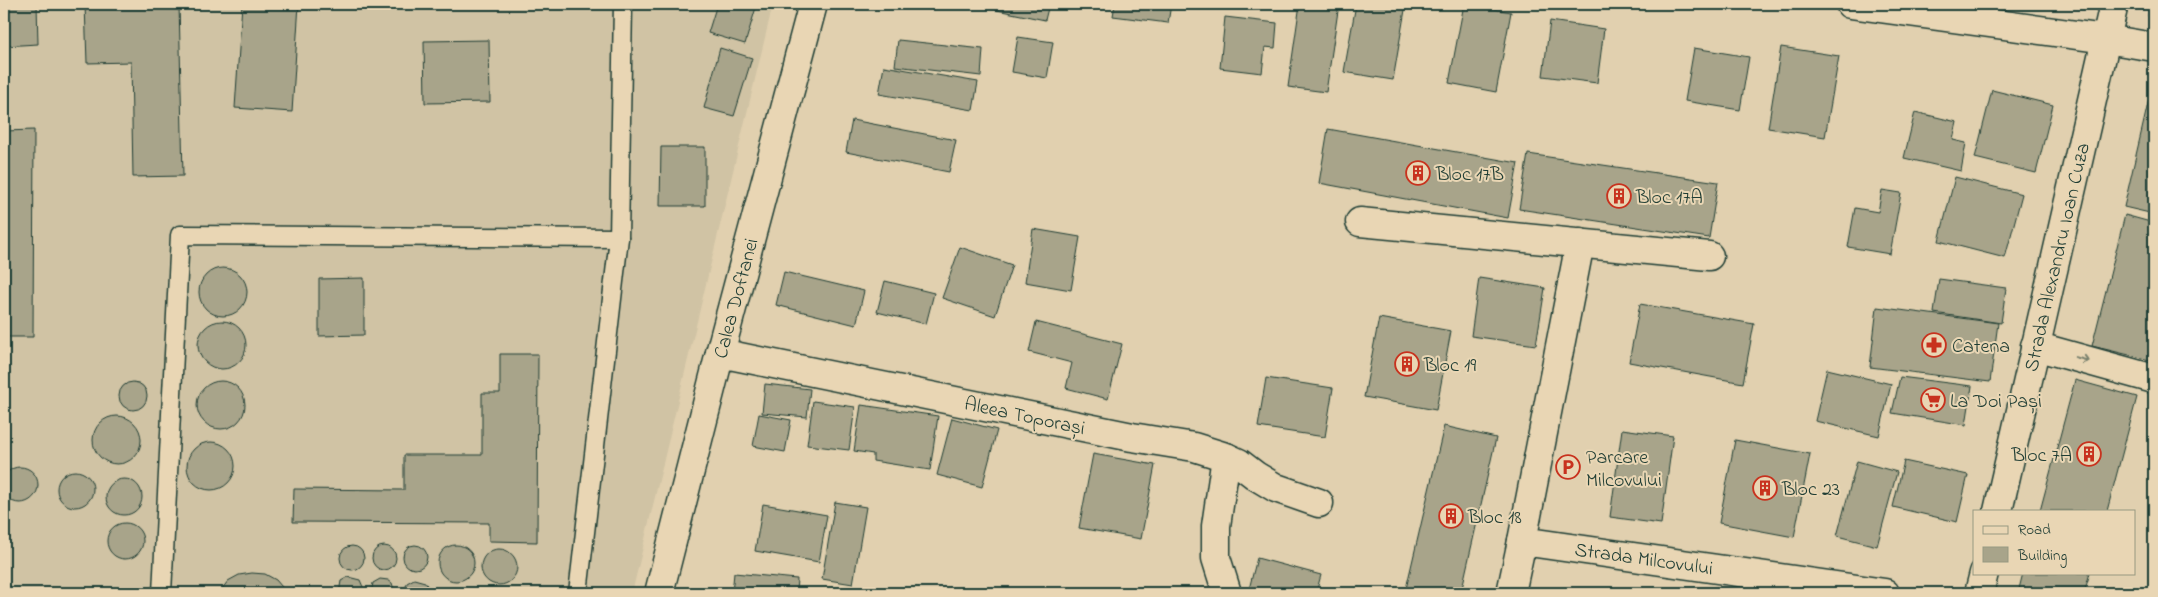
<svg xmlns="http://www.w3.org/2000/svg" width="2158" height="597" font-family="'Indie Flower',sans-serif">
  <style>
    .built { fill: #d0c3a4 }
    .building { fill: #a8a48a; stroke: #1f3d34 }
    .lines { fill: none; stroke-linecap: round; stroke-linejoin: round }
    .lane-casing { stroke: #1f3d34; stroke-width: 21 }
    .street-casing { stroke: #1f3d34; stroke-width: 31 }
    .secondary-casing { stroke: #1f3d34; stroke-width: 31 }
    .lane { stroke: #e9d6b4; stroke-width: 18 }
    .street { stroke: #e9d6b4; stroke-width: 28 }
    .secondary { stroke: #e9d6b4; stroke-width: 28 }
    .oneway { stroke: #7a826e }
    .labels { text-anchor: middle; stroke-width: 4; stroke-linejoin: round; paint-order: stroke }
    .poi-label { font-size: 20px; fill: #1f3d34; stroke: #e9d6b4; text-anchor: start }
    .street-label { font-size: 20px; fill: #1f3d34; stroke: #e9d6b4 }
  </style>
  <rect width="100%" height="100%" fill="#e1d0af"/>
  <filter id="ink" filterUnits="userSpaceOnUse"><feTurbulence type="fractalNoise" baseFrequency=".02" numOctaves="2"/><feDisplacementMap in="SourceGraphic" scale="10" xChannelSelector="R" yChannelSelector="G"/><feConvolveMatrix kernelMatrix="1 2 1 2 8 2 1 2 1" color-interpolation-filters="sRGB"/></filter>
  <g filter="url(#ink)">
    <polygon class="built" points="4,4 773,4 632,593 4,593"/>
    <g class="building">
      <polygon points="4,4 37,4 38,44 4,46"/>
      <polygon points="85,4 179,4 183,176 133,177 131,62 87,63"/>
      <polygon points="242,4 299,4 292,112 235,108"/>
      <polygon points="717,4 757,4 745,44 708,33"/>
      <polygon points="993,4 1049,4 1045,20 992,9"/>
      <polygon points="1115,4 1171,4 1168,23 1113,16"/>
      <polygon points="1300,4 1339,4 1326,92 1288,87"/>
      <polygon points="1356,4 1406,4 1393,80 1344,72"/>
      <polygon points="1464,4 1511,12 1496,92 1449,83"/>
      <polygon points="2151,4 2154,4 2154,18 2148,16"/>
      <polygon points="1225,17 1277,23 1275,48 1265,47 1262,73 1220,68"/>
      <polygon points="1550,21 1604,29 1597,83 1543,76"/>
      <polygon points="1018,37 1053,42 1047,78 1012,72"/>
      <polygon points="489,40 490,102 425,103 424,41"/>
      <polygon points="898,40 983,49 981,76 895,66"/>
      <polygon points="1781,47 1839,56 1825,137 1768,128"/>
      <polygon points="720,48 752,58 734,116 704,108"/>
      <polygon points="1694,48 1749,57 1740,110 1685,101"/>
      <polygon points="884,66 978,82 973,110 879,94"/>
      <polygon points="1992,90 2053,105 2036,173 1975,158"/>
      <polygon points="2149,99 2154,100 2154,214 2124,207"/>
      <polygon points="1915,112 1957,122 1953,140 1966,143 1961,171 1904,158"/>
      <polygon points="852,120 956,140 949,172 846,152"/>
      <polygon points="1328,129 1518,163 1508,218 1319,183"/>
      <polygon points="34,130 33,337 4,337 4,131"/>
      <polygon points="661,147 705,147 705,206 660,206"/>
      <polygon points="1528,154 1718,182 1709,238 1519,209"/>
      <polygon points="1955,177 2022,194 2005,258 1939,241"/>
      <polygon points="1882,190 1901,193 1890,254 1848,247 1855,208 1878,212"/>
      <polygon points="2125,215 2154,223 2154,361 2092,346"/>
      <polygon points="1033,229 1080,237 1071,290 1025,282"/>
      <polygon points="960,247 1012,265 995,316 942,298"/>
      <circle cx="223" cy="292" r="24"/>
      <polygon points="784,272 864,291 856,325 776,305"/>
      <polygon points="364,278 364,335 319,336 319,279"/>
      <polygon points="1479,278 1545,288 1536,345 1471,336"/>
      <polygon points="1939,279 2006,288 2001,323 1934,313"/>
      <polygon points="885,281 934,293 926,324 877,312"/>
      <polygon points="1640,304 1754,324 1743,383 1629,362"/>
      <polygon points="1877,307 1998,323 1990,382 1870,367"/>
      <polygon points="1379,318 1451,331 1436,410 1364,397"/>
      <circle cx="222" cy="345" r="24"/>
      <polygon points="1036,322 1122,344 1108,399 1066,388 1072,363 1029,352"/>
      <polygon points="500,354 538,354 537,542 489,541 489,523 293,522 294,489 404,490 404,455 482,455 482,393 500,393"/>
      <polygon points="1827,369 1891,384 1879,436 1815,421"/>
      <polygon points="1900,377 1972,386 1966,425 1892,413"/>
      <polygon points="1266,378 1333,388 1325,437 1258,427"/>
      <polygon points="2075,380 2137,397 2107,511 2040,511"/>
      <circle cx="221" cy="405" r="24"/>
      <circle cx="133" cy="396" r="14"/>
      <polygon points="765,384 810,389 807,417 762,413"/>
      <polygon points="813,401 855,407 849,450 807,445"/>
      <polygon points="861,405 938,416 930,470 873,461 873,454 854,451"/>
      <polygon points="759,414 791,420 785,452 753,446"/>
      <circle cx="117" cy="440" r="24"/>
      <polygon points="952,418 997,430 982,487 937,475"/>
      <polygon points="1444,426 1496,438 1461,593 1405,593"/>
      <polygon points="1622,429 1673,436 1661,524 1610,517"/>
      <polygon points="1735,440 1810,454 1794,537 1719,523"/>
      <circle cx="211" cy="466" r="24"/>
      <polygon points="1093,454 1155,465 1141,539 1079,528"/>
      <polygon points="1857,461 1897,472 1877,546 1837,536"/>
      <polygon points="1904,461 1968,475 1957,522 1893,507"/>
      <circle cx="20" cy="485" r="18"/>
      <circle cx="75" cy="489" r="18"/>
      <circle cx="124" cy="497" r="18"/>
      <polygon points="835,502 866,507 853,584 822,579"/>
      <polygon points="763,504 827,515 819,562 755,551"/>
      <circle cx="125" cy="541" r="18"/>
      <circle cx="415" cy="557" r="12"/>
      <circle cx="456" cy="563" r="18"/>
      <circle cx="384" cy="558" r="12"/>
      <circle cx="352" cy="558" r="12"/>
      <circle cx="499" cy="567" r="18"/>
      <polygon points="1257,558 1321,575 1316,593 1248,593"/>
      <polygon points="252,573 265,574 276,580 287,593 219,593 228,581 239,575"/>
      <polygon points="734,573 797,579 796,593 732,593"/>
      <polygon points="2023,573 2090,573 2084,593 2018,593"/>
      <polygon points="348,577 360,580 363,587 363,593 339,593 341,581"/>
      <polygon points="2154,577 2154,593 2150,593"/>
      <polygon points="380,579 388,580 392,583 395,593 371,593 373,583"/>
      <polygon points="414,579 425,582 429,589 429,593 404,593 407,583"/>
      <polygon points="452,590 458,590 464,593 444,593"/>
      <polygon points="492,591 498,591 504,593 485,593"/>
    </g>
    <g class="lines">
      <g class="lane-casing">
        <g id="lane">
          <polyline points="162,593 180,235 619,238"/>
          <polyline points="578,593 619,238 623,4"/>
        </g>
      </g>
      <g class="street-casing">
        <g id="street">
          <polyline points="2106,39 2154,47"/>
          <polyline points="1360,222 1709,256"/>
          <polyline points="1580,243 1522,541 1885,593"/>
          <polyline points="2035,346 2154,379"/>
          <polyline points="720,353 1132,437 1194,447 1226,457 1239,463 1256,476 1276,488 1319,503"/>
          <polyline points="1226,457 1216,526 1216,558 1227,593"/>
          <polyline points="1511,593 1522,541"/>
        </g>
      </g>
      <g class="secondary-casing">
        <g id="secondary">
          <polyline points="1850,4 2106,39"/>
          <polyline points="1998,511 2114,4"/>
          <polyline points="659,593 720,353 813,4"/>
          <polyline points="1979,593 1984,573"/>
        </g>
      </g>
      <use href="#lane" class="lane"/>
      <use href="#street" class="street"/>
      <use href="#secondary" class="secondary"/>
    </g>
    <defs><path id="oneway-shaft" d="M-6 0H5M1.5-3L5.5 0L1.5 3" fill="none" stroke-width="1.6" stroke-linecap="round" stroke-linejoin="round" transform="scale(1.25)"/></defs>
    <use class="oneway" href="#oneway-shaft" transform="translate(2082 359) rotate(16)"/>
  </g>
  <defs>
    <g id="building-ring" transform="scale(1.25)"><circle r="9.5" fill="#e9d6b4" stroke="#c8321e" stroke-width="1.5"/><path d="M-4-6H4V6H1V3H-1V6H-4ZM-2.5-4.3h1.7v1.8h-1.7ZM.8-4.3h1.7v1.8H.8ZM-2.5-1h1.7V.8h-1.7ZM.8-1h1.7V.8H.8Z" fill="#c8321e"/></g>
    <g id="pharmacy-ring" transform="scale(1.25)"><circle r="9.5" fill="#e9d6b4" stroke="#c8321e" stroke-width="1.5"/><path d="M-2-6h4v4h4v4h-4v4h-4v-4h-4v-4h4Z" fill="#c8321e"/></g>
    <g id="supermarket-ring" transform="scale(1.25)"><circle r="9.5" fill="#e9d6b4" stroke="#c8321e" stroke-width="1.5"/><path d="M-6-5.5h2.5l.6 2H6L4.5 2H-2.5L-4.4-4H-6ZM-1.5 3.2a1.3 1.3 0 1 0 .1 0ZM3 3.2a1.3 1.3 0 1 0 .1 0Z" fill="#c8321e"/></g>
    <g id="parking-ring" transform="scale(1.25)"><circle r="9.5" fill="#e9d6b4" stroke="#c8321e" stroke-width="1.5"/><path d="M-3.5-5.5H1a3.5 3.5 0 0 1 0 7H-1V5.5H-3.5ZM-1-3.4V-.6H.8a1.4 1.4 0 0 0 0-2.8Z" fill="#c8321e"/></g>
  </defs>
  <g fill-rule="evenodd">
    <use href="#building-ring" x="1418" y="173"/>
    <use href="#building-ring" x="1619" y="196"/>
    <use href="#pharmacy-ring" x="1934" y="345"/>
    <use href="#building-ring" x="1407" y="364"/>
    <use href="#supermarket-ring" x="1933" y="400"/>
    <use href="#building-ring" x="2089" y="454"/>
    <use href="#parking-ring" x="1568" y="467"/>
    <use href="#building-ring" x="1765" y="488"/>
    <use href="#building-ring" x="1451" y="516"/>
  </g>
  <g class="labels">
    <g class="poi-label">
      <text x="1436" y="180">Bloc 17B</text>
      <text x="1636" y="203">Bloc 17A</text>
      <text x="1952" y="352">Catena</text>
      <text x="1424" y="371">Bloc 19</text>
      <text x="1950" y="407">La Doi Pași</text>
      <text x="2072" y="461" text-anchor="end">Bloc 7A</text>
      <text x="1586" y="463">Parcare<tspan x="1586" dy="23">Milcovului</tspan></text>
      <text x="1782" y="495">Bloc 23</text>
      <text x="1468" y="523">Bloc 18</text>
    </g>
    <g class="street-label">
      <text transform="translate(2056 257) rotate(-77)" y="7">Strada Alexandru Ioan Cuza</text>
      <text transform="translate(735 298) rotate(-75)" y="7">Calea Doftanei</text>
      <text transform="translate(1025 415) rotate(12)" y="7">Aleea Toporași</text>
      <text transform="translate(1644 558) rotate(8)" y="7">Strada Milcovului</text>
    </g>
  </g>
  <rect width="2158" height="597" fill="none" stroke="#e9d6b4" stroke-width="20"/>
  <rect x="10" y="10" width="2138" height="577" fill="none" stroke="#1f3d34" stroke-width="2" filter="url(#ink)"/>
  <rect x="1973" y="510" width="162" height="65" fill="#e9d6b4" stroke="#989981"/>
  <rect x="1983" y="526" width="25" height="8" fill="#e9d6b4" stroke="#989981"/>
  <text x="2018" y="534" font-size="15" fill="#1f3d34">Road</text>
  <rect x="1983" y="547" width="25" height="15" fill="#a8a48a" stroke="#989981"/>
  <text x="2018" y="560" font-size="15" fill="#1f3d34">Building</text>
</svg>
